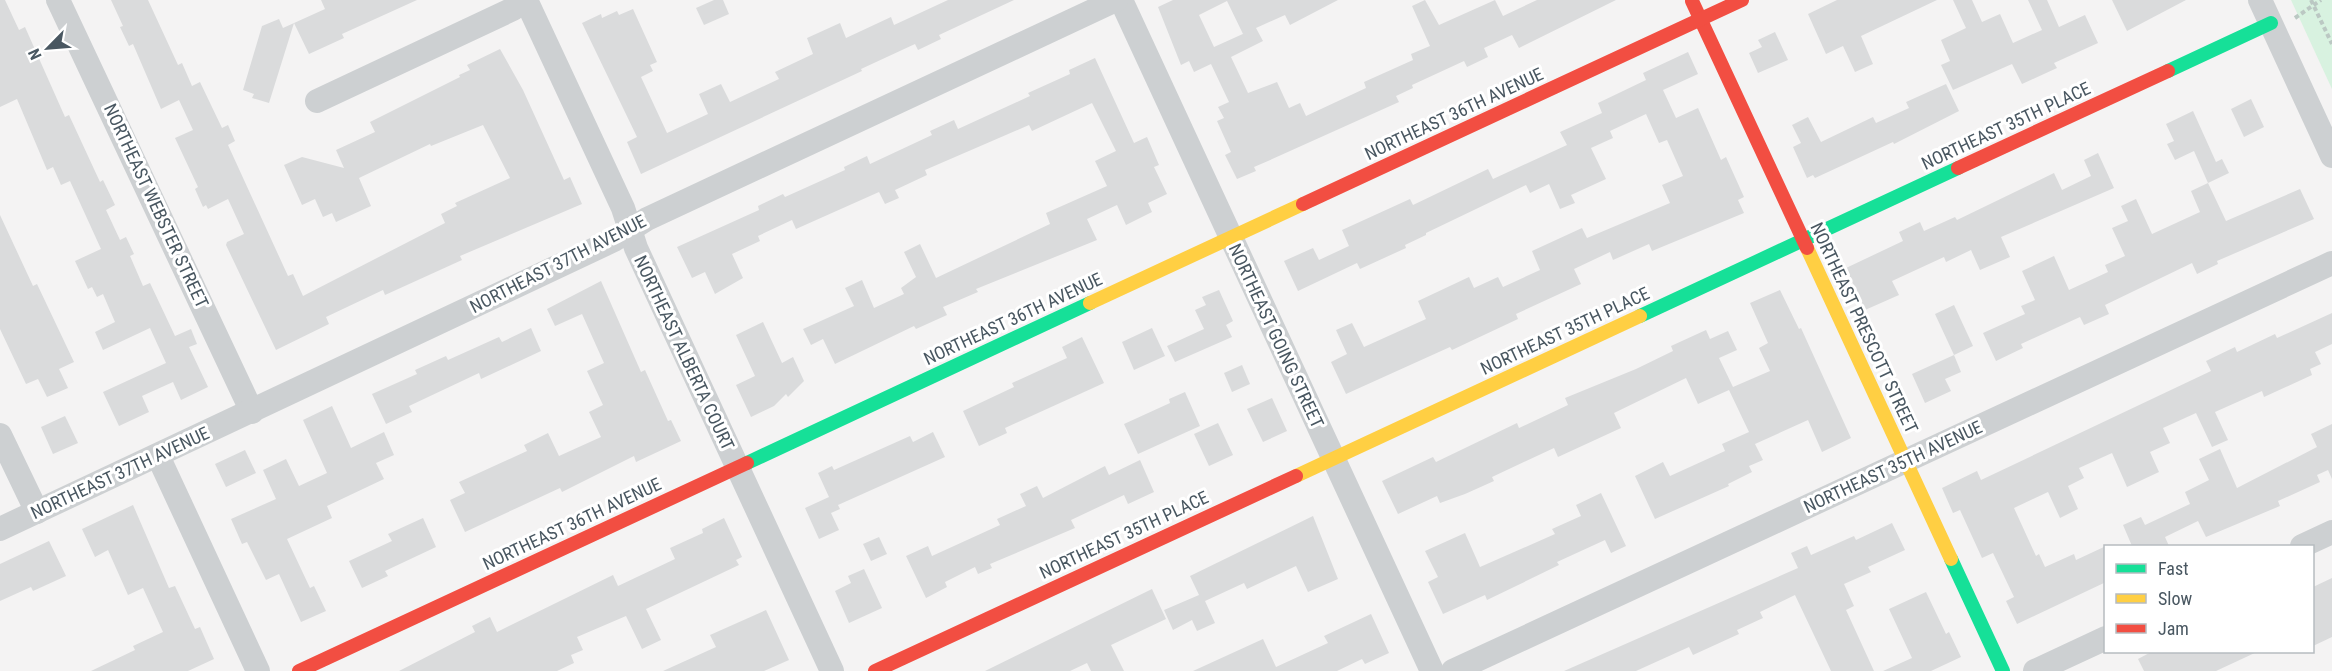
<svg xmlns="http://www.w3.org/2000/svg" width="2332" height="671" font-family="'Roboto Condensed',sans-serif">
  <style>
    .green { fill: #d8f2e0 }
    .building { fill: #dadbdc; fill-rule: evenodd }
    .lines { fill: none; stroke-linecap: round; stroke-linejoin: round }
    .path { stroke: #bbc8c3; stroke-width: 4; stroke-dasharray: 4.5 3; stroke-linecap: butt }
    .street { stroke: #cdd0d2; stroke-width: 24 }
    .fast { stroke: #16e098; stroke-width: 14 }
    .slow { stroke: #ffcf43; stroke-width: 14 }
    .jam { stroke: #f24e42; stroke-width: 14 }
    .labels { text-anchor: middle; stroke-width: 6; stroke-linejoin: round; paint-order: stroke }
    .street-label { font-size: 18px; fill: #495761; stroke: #fff }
  </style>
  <rect width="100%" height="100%" fill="#f4f3f3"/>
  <polygon class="green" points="2291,0 2332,0 2332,89"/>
  <g class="building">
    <polygon points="0,0 5,0 19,30 25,27 65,117 69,115 100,182 103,180 115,205 106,210 120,240 126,237 134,254 130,256 143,286 150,283 175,336 191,329 197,344 189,347 208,387 181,400 173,382 142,396 149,412 119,426 103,392 166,363 150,328 103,350 95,332 115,322 103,294 97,297 92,287 88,289 75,261 101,249 70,181 61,185 53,167 47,170 17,99 0,107"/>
    <polygon points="111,0 148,0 178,65 182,63 192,86 200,82 222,128 228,125 235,141 228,145 288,276 293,274 303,296 445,223 441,214 457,206 455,203 510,178 483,125 431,146 430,144 359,178 371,206 336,222 332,213 323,217 315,199 302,205 284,165 302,157 344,168 336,150 375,132 370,122 460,77 459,75 470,70 467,65 500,49 523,90 564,180 570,177 582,204 460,256 462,260 385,295 383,290 326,317 329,324 276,350 226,245 227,242 244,234 228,199 208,209 206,205 203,207 195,189 198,187 175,138 193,130 179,100 161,109 133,44 129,46 120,27 123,26"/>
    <polygon points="321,0 417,0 342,34 344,38 309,54 294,23 269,103 252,98 254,94 243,90 262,26 279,19 283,28 325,9"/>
    <polygon points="714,0 723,0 729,14 704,25 696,8"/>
    <polygon points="948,0 1014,0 939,35 941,39 918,50 915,44 861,69 862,71 641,174 627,142 637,137 582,23 601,14 602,18 617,11 619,15 633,9 657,62 650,65 653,71 641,77 667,133 708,114 699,94 721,84 730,102 779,79 775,72 813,54 807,38 840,23 846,38 891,17 894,25"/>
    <path d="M1173 0H1338L1290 25 1285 15 1256 28 1263 41 1231 57 1248 93 1277 82 1289 108 1300 103 1306 116 1366 88 1364 82 1413 60 1411 54 1430 46 1412 6 1425 0 1439 25 1495 0 1503 16 1537 0H1616L1519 48 1512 35 1484 48 1488 57 1467 67 1464 61 1412 85 1413 88 1396 96 1399 102 1268 161 1254 167 1256 171 1237 179 1225 155 1231 152 1217 121 1224 118 1218 107 1229 102 1211 64 1194 72 1189 61 1181 65 1158 7ZM1227 1 1243 34 1245 33 1214 47 1199 15Z"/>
    <polygon points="1837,0 1937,0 1861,36 1873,64 1855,72 1843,46 1826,54 1808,14"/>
    <polygon points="1953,0 1972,0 1982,22 2000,14 2013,43 2042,30 2028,0 2047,0 2059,27 2085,15 2098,43 2054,63 2057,68 2022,84 2012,64 1953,90 1941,65 1950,61 1941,40 1966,28"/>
    <polygon points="2112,0 2186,0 2127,31"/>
    <polygon points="1775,32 1788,60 1758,73 1749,53 1762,47 1758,40"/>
    <polygon points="1688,52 1698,74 1663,90 1676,118 1698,108 1721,160 1726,157 1744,197 1738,200 1744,213 1652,251 1649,244 1613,260 1610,252 1574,269 1581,284 1516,314 1518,319 1452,350 1450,347 1346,394 1331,362 1347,354 1336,330 1352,323 1364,347 1426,319 1418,301 1469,277 1474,288 1498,277 1503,287 1540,270 1532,251 1582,228 1587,238 1670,203 1662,185 1683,176 1667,140 1659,143 1646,114 1610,131 1613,138 1591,148 1606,179 1571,195 1575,203 1560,209 1549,184 1530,193 1526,185 1426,233 1426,235 1405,245 1406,248 1360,269 1357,263 1298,291 1284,261 1313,248 1319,260 1349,246 1342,230 1410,199 1413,205 1488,169 1493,179 1567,145 1560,132 1602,113 1598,103 1646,80 1643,73"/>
    <polygon points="1095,58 1134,143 1147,137 1159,165 1154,167 1167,194 1148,203 1152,212 1126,225 1117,205 1087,219 1097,240 976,289 978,292 943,307 947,315 916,329 914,326 835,364 823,339 811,345 803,329 854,306 845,288 862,280 874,308 904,294 901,288 916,277 904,252 920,244 936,278 1050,224 1046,213 1107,186 1095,161 1116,151 1092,103 1032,131 1029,125 925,170 927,175 895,190 899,198 885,204 879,192 796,229 792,220 758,236 760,241 732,254 743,278 715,294 705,272 692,278 677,247 759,210 758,206 783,194 785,197 845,170 844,167 867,156 870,164 932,135 930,131 954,120 958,129 1030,96 1028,93 1070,74 1069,70"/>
    <polygon points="1946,84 1959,111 1894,144 1893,142 1815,178 1813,175 1807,178 1793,147 1801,143 1792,125 1808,117 1821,142 1873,117 1876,123 1909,108 1906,102"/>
    <polygon points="2251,99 2264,127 2244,137 2231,109"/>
    <polygon points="2193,111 2216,162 2222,159 2229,173 2208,183 2194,151 2175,160 2167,144 2174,141 2166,124"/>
    <polygon points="2098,153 2114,188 2001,237 2010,257 1980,270 1971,250 1946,262 1944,257 1892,281 1899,295 1865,310 1846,268 1903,241 1899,232 1920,222 1924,231 1955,217 1957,220 2054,173 2062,190 2091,176 2084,160"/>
    <polygon points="2208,183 2226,221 2300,189 2314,219 2217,261 2218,264 2197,274 2192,263 2105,305 2109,314 2084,325 2080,317 2021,344 2023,348 1996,361 1983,333 2025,314 2021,306 2035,300 2022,271 2054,256 2069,290 2108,272 2105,265 2125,256 2112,228 2128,221 2121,206 2136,199 2152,234 2200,212 2191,191"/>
    <polygon points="0,215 33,286 37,284 74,362 59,369 68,388 47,397 38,379 26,384 0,329"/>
    <polygon points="601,281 641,372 645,370 668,421 671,420 681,441 636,462 634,456 562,492 560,488 465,532 450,500 465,493 459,482 527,451 524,445 548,433 559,456 601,437 589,412 603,405 587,371 604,363 582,314 555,326 547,309"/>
    <polygon points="1219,290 1233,321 1226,325 1232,337 1175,362 1167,346 1204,329 1195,310 1206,305 1202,297"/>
    <polygon points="1780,290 1799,329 1801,328 1851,438 1822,452 1808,420 1755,444 1763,460 1749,466 1752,472 1728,484 1729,486 1655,519 1635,476 1663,462 1670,476 1725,451 1722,444 1749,432 1729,390 1698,404 1686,378 1614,413 1621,428 1558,457 1554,448 1492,477 1494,481 1465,494 1440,503 1437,496 1398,514 1382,481 1433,457 1436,462 1517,423 1519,428 1568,405 1565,398 1636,369 1673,351 1671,346 1706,330 1710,339 1728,331 1737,350 1719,358 1733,387 1770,371 1759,348 1768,343 1750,303"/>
    <polygon points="1954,305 1973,346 1954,355 1935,314"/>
    <polygon points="2332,313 2332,344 2315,352 2321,364 2310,369 2312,375 2264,397 2262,391 2215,412 2228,440 2212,447 2196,413 2163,428 2170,443 2150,452 2159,472 2127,487 2112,453 2079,468 2084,478 2068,486 2078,509 2060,518 2048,492 2014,508 2036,556 2039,554 2045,567 2074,554 2076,560 2106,546 2106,582 2017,624 2006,601 2014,597 1993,553 1982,558 1960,510 1953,513 1942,488 1977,471 1981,480 2211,371 2206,361 2235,347 2237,352 2275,334 2277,338"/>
    <polygon points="763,322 782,363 793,357 804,381 788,397 786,394 774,406 751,417 736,385 755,376 736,335"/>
    <polygon points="531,328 541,351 481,379 479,373 409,406 412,412 386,424 372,394 417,374 415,370 446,356 448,360 499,337 502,342"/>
    <polygon points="1152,328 1165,356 1134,370 1122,342"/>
    <polygon points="1082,337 1104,383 1005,428 1007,433 979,446 963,411 1014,387 1012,383 1067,358 1062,347"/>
    <polygon points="1954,355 1961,372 1945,379 1951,391 1925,403 1912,374"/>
    <polygon points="1242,365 1250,384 1232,392 1224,373"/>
    <polygon points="1185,392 1200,426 1138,454 1124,424 1170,403 1169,399"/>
    <polygon points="1272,398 1287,431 1263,442 1247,409"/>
    <polygon points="332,406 351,448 384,432 394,455 376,463 384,479 327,506 332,518 287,539 310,588 314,586 326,611 301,622 279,574 266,580 247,542 242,544 231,519 276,499 263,470 286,459 299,486 327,473 303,420"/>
    <polygon points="65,416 78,443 53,454 41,427"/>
    <polygon points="1218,423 1233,455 1209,466 1194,434"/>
    <polygon points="2332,424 2332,479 2328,470 2317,475 2320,482 2278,501 2280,506 2206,537 2198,521 2165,537 2169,546 2132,546 2123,525 2141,517 2145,525 2190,504 2185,492 2209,480 2199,459 2220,449 2237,488 2317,447 2311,434"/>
    <polygon points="933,432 945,457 838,505 840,509 831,513 839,530 819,539 805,508 829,497 818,473 832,466 834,470 910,436 913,442"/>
    <polygon points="245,450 256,473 226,487 215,464"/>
    <polygon points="1140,460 1154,492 1128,504 1124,495 1071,520 1075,528 990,564 992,568 978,574 975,567 945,582 947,587 926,598 906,556 928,546 932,556 1000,525 997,519 1026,506 1020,494 1037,486 1043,498 1105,466 1109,475"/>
    <polygon points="1601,493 1626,546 1611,553 1605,540 1557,562 1559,565 1514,587 1487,600 1485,595 1443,614 1428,582 1438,577 1425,551 1465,533 1480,567 1555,534 1552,529 1581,516 1576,505"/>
    <polygon points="133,505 169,588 175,586 195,629 200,627 214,659 188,671 91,671 135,650 133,646 163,632 143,588 128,595 108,550 95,557 82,529"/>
    <polygon points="1313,516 1338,579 1308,592 1296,566 1247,589 1244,583 1205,601 1215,623 1197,631 1192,620 1173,630 1164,610 1199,595 1190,576"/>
    <polygon points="423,518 436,547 385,571 388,576 362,588 349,561 392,541 388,534"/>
    <polygon points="724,518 742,557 736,560 739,565 646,609 661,640 642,649 626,616 577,637 583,650 571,655 574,663 557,671 399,671 475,632 472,626 490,617 497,632 613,575 618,586 675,559 670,548 703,533 702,529"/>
    <polygon points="1892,523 1905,550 1868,567 1871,572 1844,584 1854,606 1846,610 1874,671 1831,671 1795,595 1760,612 1763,618 1737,630 1739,634 1693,655 1689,647 1636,671 1564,671 1798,568 1791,553 1807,546 1811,555 1854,536 1856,540"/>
    <polygon points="879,537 887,554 871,561 863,544"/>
    <polygon points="49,541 66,576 33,591 31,587 0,601 0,564"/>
    <polygon points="864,569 882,608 849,623 835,591 851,583 848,576"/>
    <polygon points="2332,578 2332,637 2313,646 2313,587"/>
    <polygon points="1152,589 1166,619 1111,645 1124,671 1091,671 1087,663 1070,671 985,671"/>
    <polygon points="1926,592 1946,634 1949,632 1961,657 1931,671 1883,671 1912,658 1889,609"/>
    <polygon points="766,610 789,660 764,671 663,671 716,647 710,635"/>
    <polygon points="1371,614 1389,653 1365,664 1362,659 1337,671 1193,671 1263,639 1276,667 1328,643 1324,636"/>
    <polygon points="2153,651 2259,651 2216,671 2144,671 2138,659"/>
  </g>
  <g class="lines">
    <g class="path">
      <polyline points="2311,0 2332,44"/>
      <polyline points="2295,18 2321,0"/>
    </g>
    <g class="street">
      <polyline points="58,0 252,412"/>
      <polyline points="526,0 623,208 636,248 832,671"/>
      <polyline points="1121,0 1432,671"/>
      <polyline points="2260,0 2332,156"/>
      <polyline points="317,101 513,9 522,0"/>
      <polyline points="0,435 37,512"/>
      <polyline points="158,456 258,671"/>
      <polyline points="0,529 614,240 647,219 1116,0"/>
      <polyline points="2302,546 2332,532"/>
      <polyline points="1453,671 2332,263"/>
      <polyline points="2035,671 2106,638"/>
    </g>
    <g class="fast">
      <polyline points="2168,71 2271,23"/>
      <polyline points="1640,316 1958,168"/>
      <polyline points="747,463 1090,303"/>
      <polyline points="1951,559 2003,671"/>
    </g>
    <g class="slow">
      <polyline points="1807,248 1951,559"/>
      <polyline points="1090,303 1303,204"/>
      <polyline points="1296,476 1640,316"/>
    </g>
    <g class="jam">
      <polyline points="1692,1 1807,248"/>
      <polyline points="1958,168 2168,71"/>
      <polyline points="1303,204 1742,0"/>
      <polyline points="299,671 747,463"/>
      <polyline points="875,671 1296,476"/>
    </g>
  </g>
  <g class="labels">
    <g class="street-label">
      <text transform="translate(1454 114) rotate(-25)" y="6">NORTHEAST 36TH AVENUE</text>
      <text transform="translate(2006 126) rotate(-25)" y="6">NORTHEAST 35TH PLACE</text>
      <text transform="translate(156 206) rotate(65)" y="6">NORTHEAST WEBSTER STREET</text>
      <text transform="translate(558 264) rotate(-27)" y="6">NORTHEAST 37TH AVENUE</text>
      <text transform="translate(1013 319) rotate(-25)" y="6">NORTHEAST 36TH AVENUE</text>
      <text transform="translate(1864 328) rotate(65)" y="6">NORTHEAST PRESCOTT STREET</text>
      <text transform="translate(1565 331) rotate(-25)" y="6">NORTHEAST 35TH PLACE</text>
      <text transform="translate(1276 336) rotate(65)" y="6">NORTHEAST GOING STREET</text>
      <text transform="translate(684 353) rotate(65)" y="6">NORTHEAST ALBERTA COURT</text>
      <text transform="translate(1893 467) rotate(-25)" y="6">NORTHEAST 35TH AVENUE</text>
      <text transform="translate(120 473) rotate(-25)" y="6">NORTHEAST 37TH AVENUE</text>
      <text transform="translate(572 524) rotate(-25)" y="6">NORTHEAST 36TH AVENUE</text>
      <text transform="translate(1124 535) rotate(-25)" y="6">NORTHEAST 35TH PLACE</text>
    </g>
  </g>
  <rect x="2104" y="545" width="210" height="108" fill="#ffffff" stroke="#b6bcc0" stroke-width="1.5"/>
  <rect x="2116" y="564" width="30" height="9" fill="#16e098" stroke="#b6bcc0" stroke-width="1.5"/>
  <text x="2158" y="575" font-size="18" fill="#495761">Fast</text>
  <rect x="2116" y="594" width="30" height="9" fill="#ffcf43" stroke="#b6bcc0" stroke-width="1.5"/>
  <text x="2158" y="605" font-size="18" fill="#495761">Slow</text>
  <rect x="2116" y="624" width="30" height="9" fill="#f24e42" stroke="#b6bcc0" stroke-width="1.5"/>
  <text x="2158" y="635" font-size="18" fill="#495761">Jam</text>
  <g transform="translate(48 48) rotate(245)" stroke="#ffffff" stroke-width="4.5" paint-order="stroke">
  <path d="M0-4.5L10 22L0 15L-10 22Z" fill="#495761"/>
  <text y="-9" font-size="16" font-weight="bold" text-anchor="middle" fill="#495761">N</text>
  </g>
</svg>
